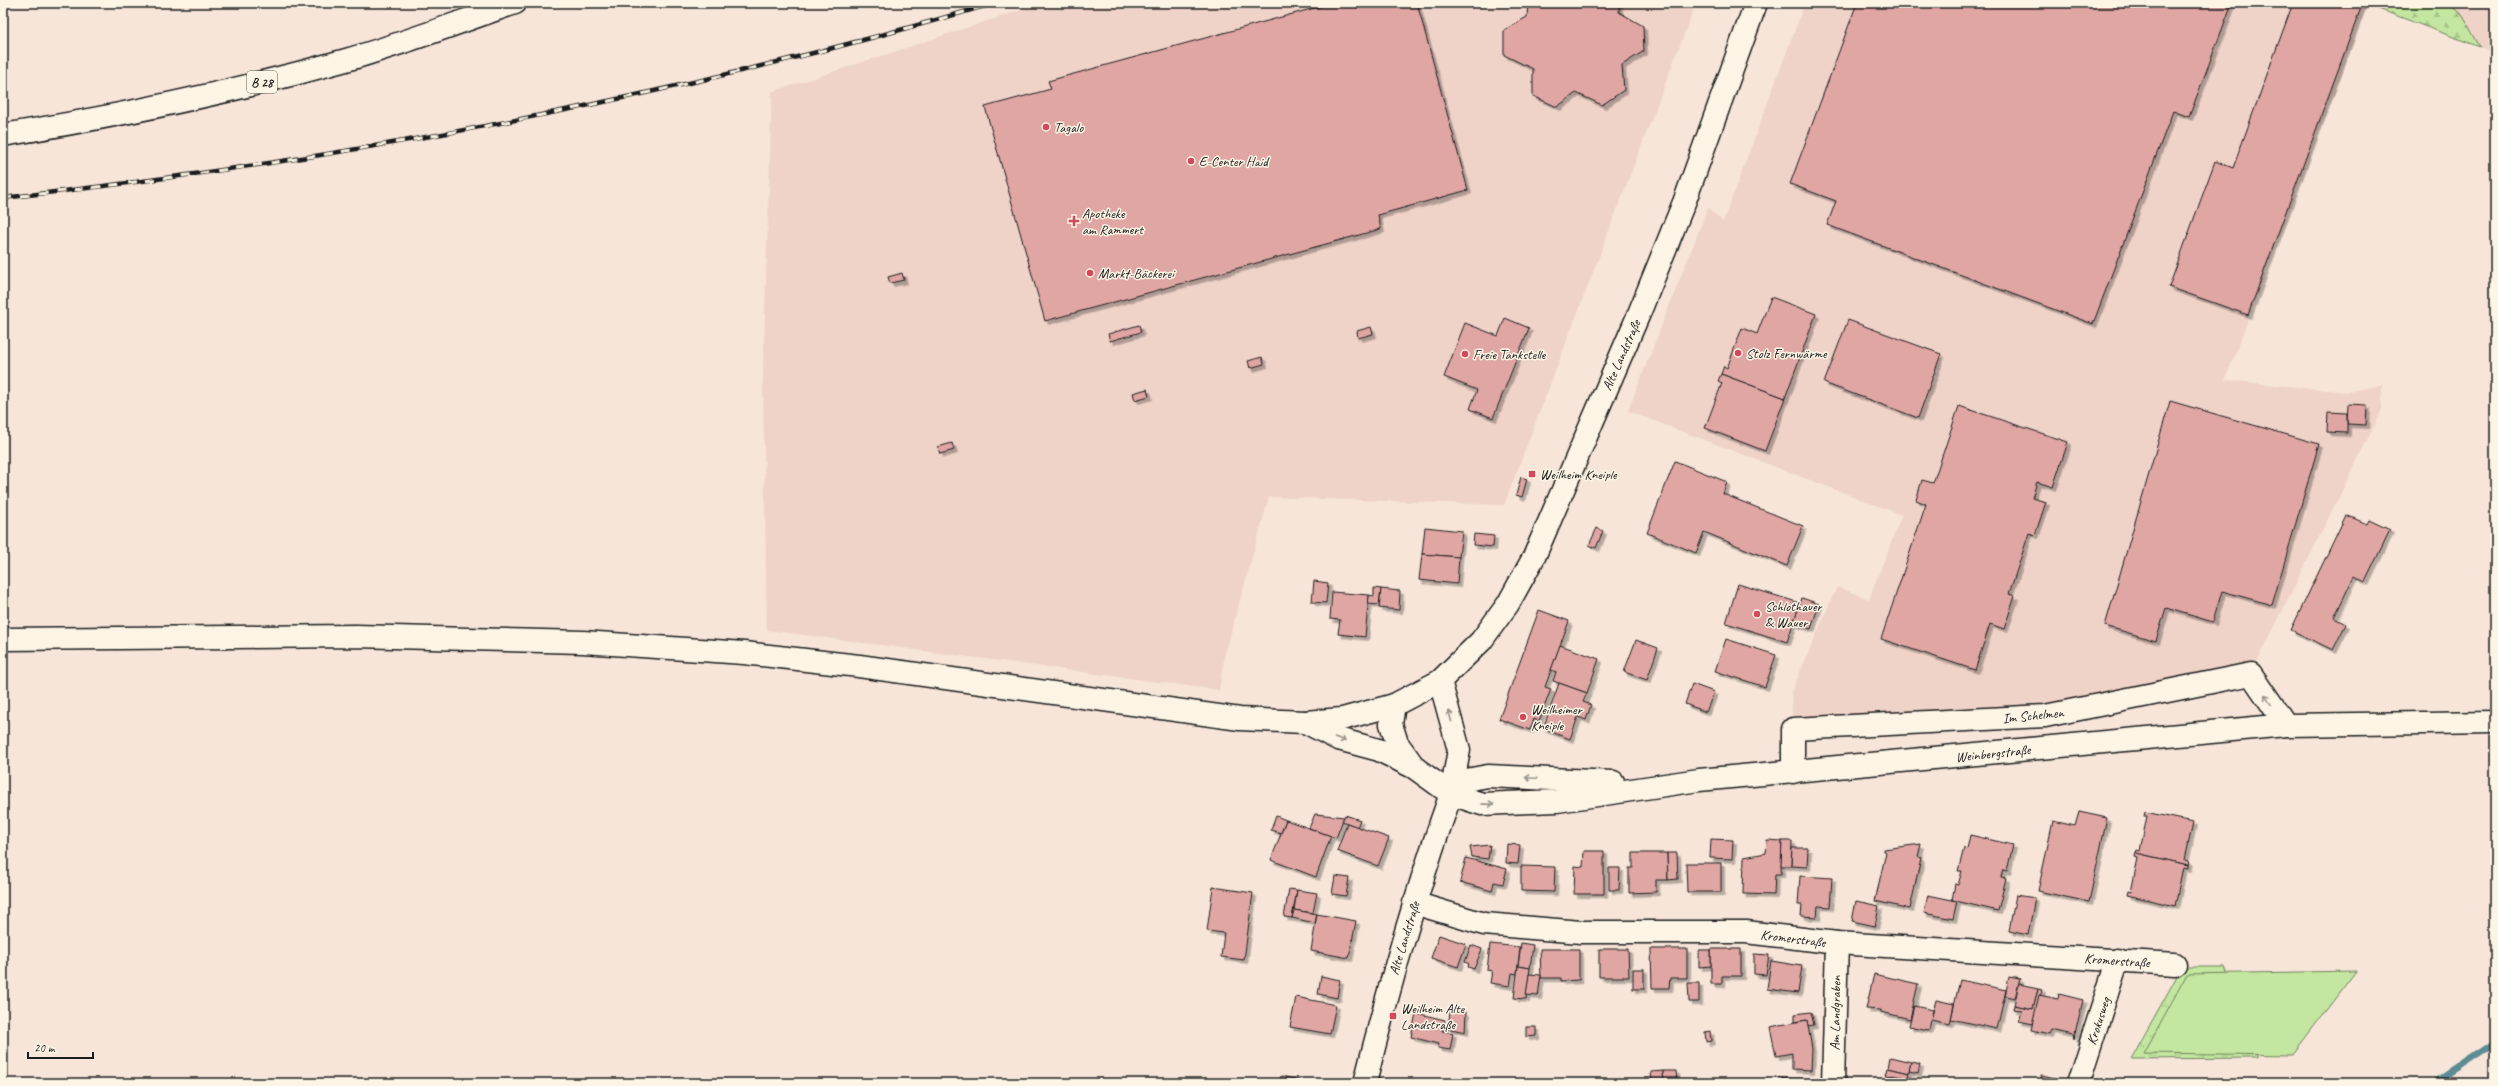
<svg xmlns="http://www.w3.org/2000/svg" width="2498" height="1086" font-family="Caveat,sans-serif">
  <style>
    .built { fill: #efd2c8 }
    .grass { fill: url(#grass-tufts); stroke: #70815e }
    .forest { fill: url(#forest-firs); stroke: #70815e }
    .green { fill: #c3e6a0; stroke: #70815e }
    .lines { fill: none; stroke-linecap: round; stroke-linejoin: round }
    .stream { stroke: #5d8c95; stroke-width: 7 }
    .building { fill: #e0a6a4; stroke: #1c1c1c; filter: url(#shadow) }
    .street-casing { stroke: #1c1c1c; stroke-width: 25 }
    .secondary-casing { stroke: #1c1c1c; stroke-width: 25 }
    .primary-casing { stroke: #1c1c1c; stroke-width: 25 }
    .street { stroke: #fcf5e5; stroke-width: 22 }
    .secondary { stroke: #fcf5e5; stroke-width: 22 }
    .primary { stroke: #fcf5e5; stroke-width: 22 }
    .rail-casing { stroke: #1c1c1c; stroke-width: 4.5 }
    .rail { stroke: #fcf5e5; stroke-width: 3; stroke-dasharray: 9; stroke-linecap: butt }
    .oneway { stroke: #97938b }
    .poi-dot { fill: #d1495b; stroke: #fcf5e5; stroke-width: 1.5 }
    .labels { text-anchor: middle; stroke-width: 3; stroke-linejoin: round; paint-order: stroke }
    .shield { fill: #fcf5e5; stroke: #5f5d58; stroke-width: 1 }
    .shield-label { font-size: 13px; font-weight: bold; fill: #1c1c1c }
    .poi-label { font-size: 14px; fill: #1c1c1c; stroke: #fcf5e5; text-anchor: start }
    .street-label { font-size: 14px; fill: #1c1c1c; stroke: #fcf5e5 }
  </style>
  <defs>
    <pattern id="grass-tufts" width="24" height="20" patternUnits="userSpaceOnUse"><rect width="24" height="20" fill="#c3e6a0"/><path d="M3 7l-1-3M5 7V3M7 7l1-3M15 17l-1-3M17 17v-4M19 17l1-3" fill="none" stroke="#a7c589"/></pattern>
    <pattern id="forest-firs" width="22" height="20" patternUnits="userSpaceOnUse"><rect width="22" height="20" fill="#c3e6a0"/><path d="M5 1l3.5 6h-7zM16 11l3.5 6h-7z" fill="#a7c589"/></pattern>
    <filter id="shadow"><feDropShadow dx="3.5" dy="3.5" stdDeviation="0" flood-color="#0004"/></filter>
  </defs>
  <rect width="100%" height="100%" fill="#f6e5d8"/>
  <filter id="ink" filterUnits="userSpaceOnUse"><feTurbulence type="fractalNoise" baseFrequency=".025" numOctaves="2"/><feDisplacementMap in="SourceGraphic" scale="8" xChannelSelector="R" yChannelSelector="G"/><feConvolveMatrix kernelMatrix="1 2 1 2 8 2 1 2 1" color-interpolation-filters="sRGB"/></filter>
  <g filter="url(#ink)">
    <g class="built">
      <polygon points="1042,3 1696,3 1504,505 1269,497 1225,654 1219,690 767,630 763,377 772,92"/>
      <polygon points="1805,3 2495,3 2495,53 2368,5 2225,380 2348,392 2382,385 2382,410 2251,674 2045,716 1793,729 1791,693 1837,587 1869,599 1902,515 1628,411 1708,208 1723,222"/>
    </g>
    <polygon class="grass" points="2182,967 2225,967 2257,1053 2257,1058 2131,1059"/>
    <polygon class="forest" points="2367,3 2448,3 2463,16 2480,47 2368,5"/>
    <polygon class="green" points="2356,971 2292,1055 2144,1053 2187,974"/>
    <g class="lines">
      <polyline class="stream" points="2435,1083 2495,1043"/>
    </g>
    <g class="building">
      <polygon points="1333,3 1417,3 1468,190 1378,215 1381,229 1045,321 985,107 1051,89 1048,81"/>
      <polygon points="1528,3 1619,3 1619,12 1643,26 1644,51 1622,65 1624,90 1602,105 1576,93 1557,107 1533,96 1533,69 1504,55 1504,30 1527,17"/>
      <polygon points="1857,3 2232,3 2189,117 2173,111 2093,324 1827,225 1836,201 1790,184"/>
      <polygon points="2293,3 2356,3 2362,5 2248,315 2169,287 2215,161 2233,168"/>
      <polygon points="902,273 904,280 890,283 888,277"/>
      <polygon points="1771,297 1816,314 1785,398 1721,374 1724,366 1727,368 1742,328 1757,334"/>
      <polygon points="1505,318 1529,328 1493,418 1470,409 1477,390 1444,377 1465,323 1498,336"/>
      <polygon points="1848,320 1941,354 1918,418 1824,383"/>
      <polygon points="1139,325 1141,332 1110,341 1108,334"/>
      <polygon points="1371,327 1373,334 1358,338 1357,331"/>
      <polygon points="1262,357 1264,364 1250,368 1248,361"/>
      <polygon points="1721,374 1785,398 1765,451 1705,428 1722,383 1718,381"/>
      <polygon points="1147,389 1149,396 1135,400 1133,393"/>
      <polygon points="2170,401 2319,444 2272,605 2222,591 2213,622 2166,608 2156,641 2105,626"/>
      <polygon points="2348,404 2367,405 2366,425 2347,424"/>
      <polygon points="1959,406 2068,442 2053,487 2037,482 2032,498 2046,502 2035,535 2029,533 2009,594 2015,596 2004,629 1990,624 1975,670 1881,639 1926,504 1916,500 1922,480 1933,483"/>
      <polygon points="2328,412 2347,413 2347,433 2327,432"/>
      <polygon points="952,443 954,450 940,454 938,447"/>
      <polygon points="1675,461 1727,482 1723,494 1803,526 1787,566 1704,532 1696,553 1647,533"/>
      <polygon points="1521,477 1527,479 1522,497 1516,495"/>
      <polygon points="2346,515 2367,524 2369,520 2390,530 2365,582 2354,576 2334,618 2346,624 2333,650 2291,630"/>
      <polygon points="1425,527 1462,531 1459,557 1422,554"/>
      <polygon points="1597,528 1603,531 1596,548 1589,545"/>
      <polygon points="1474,534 1494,536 1493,547 1473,545"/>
      <polygon points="1422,554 1459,557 1457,584 1419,580"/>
      <polygon points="1314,581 1328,583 1326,603 1312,602"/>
      <polygon points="1738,584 1800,603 1787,642 1726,623"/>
      <polygon points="1374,588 1381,589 1379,605 1368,604 1369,595 1374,596"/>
      <polygon points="1381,589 1400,591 1399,610 1379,608"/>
      <polygon points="1332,592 1369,595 1365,637 1338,634 1340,620 1330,619"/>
      <polygon points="1802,598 1819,604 1811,629 1793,624"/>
      <polygon points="1539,610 1569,621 1545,687 1551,689 1539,721 1534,719 1530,730 1499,719"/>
      <polygon points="1726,639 1776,655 1765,687 1715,671"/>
      <polygon points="1636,640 1658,648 1647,680 1624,672"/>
      <polygon points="1560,645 1599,659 1587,693 1553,681 1556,672 1551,670"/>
      <polygon points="1559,683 1587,693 1583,702 1591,705 1586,720 1578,717 1570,739 1543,729"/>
      <polygon points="1692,684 1714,692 1706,712 1685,704"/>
      <polygon points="2079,812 2107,818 2089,902 2038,891 2053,821 2075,826"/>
      <polygon points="2145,812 2193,822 2185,860 2189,861 2188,865 2136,853 2137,850 2140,851 2147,816 2144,816"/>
      <polygon points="1315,814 1344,817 1336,838 1309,828"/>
      <polygon points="1345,815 1360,820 1357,827 1342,821"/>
      <polygon points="1276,816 1286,820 1281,833 1271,830"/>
      <polygon points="1286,820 1331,836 1316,877 1271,860"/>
      <polygon points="1347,823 1389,838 1378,866 1337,851"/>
      <polygon points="1970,835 2013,845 2007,871 2003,870 2001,877 2006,878 1998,911 1952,900 1955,884 1958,885 1962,871 1958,871 1964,848 1967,849"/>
      <polygon points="1711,839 1733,840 1732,859 1710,858"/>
      <polygon points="1767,840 1782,841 1781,874 1775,874 1774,895 1743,894 1744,857 1766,853"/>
      <polygon points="1782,841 1792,841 1791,866 1781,866"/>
      <polygon points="1507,844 1520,845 1518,864 1506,863"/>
      <polygon points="1921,844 1918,857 1921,858 1910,909 1875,901 1886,852 1884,851 1884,849"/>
      <polygon points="1490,845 1488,859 1472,857 1470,847"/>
      <polygon points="1792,848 1808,848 1807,867 1791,866"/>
      <polygon points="1584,851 1604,851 1604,894 1574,894 1575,866 1583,867"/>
      <polygon points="1633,853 1667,853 1668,880 1656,880 1656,892 1629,893 1629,868 1633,868"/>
      <polygon points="1667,853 1677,853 1678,879 1668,880"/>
      <polygon points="2136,853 2188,865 2188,868 2183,867 2175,906 2127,895 2128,891 2131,892 2138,858 2135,857"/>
      <polygon points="1466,858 1507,869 1503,884 1494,882 1492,891 1460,882"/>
      <polygon points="1686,863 1721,863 1721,892 1687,892"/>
      <polygon points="1521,866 1555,867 1554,892 1521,891"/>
      <polygon points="1609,868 1620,868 1619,890 1609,890"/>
      <polygon points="1335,876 1349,878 1346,896 1332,894"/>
      <polygon points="1800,876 1832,878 1830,907 1818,906 1817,917 1801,916 1802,905 1798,905"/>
      <polygon points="1213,887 1253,893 1244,960 1221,957 1224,933 1207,931"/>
      <polygon points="1289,889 1297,890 1292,918 1284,917"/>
      <polygon points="1297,890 1317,893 1313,913 1294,910"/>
      <polygon points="1928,895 1957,901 1953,919 1924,913"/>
      <polygon points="2016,895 2035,898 2028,935 2009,931"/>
      <polygon points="1856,901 1879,906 1875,926 1852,921"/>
      <polygon points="1294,910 1317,914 1315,923 1292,918"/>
      <polygon points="1317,914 1356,921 1349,958 1311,951"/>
      <polygon points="1439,935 1466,944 1458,967 1431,958"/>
      <polygon points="1521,943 1533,945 1530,968 1518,966"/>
      <polygon points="1490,944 1520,947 1517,974 1512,973 1510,986 1490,983 1492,971 1487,970"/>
      <polygon points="1471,945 1482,949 1474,969 1468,967 1469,964 1465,962"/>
      <polygon points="1540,949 1579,949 1579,980 1561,981 1561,978 1541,978"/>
      <polygon points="1599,949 1628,949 1629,977 1599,977"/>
      <polygon points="1651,949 1687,949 1687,978 1670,978 1669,988 1652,988"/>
      <polygon points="1711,949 1741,949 1741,976 1722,976 1722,984 1711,984"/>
      <polygon points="1699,950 1711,950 1711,966 1699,967"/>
      <polygon points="1754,954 1769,955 1766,975 1754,974"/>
      <polygon points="1771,961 1802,966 1798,993 1767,989"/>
      <polygon points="1518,966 1530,968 1526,999 1514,998"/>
      <rect x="1633" y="969" width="11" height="20"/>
      <polygon points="1529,974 1541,975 1538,996 1526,995"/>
      <polygon points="1874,974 1918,984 1910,1019 1881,1012 1881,1010 1866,1009"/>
      <polygon points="1321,976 1340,980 1337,998 1318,994"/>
      <polygon points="2009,977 2020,979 2015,998 2005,996"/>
      <polygon points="1960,980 2006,990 1997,1029 1951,1019"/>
      <polygon points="1688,983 1699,983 1699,1002 1689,1002"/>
      <polygon points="2019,984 2038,988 2033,1009 2014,1005"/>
      <polygon points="2038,988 2042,989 2033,1024 2019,1021 2022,1010 2013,1009 2014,1005 2033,1009"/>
      <polygon points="2059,994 2083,1000 2074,1040 2073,1035 2051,1030 2049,1034 2031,1030 2039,995 2058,999"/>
      <polygon points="1296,997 1336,1005 1330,1034 1290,1027"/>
      <polygon points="1936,1000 1954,1004 1950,1024 1931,1020"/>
      <polygon points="1914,1006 1933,1010 1929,1030 1909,1026"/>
      <polygon points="1451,1009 1466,1012 1465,1032 1447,1028"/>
      <polygon points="1811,1012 1814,1025 1808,1026 1807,1020 1795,1022 1795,1014"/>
      <polygon points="1416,1013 1445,1020 1442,1031 1453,1033 1450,1050 1438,1048 1439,1044 1411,1037"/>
      <polygon points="1807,1020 1812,1049 1811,1070 1792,1069 1792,1053 1776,1056 1770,1027"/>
      <polygon points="1526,1027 1536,1027 1536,1036 1526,1037"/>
      <polygon points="1710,1031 1711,1041 1706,1042 1705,1032"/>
      <polygon points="1890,1057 1911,1062 1909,1073 1888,1068"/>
      <polygon points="1911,1062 1920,1064 1918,1073 1909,1071"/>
      <polygon points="1888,1068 1909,1073 1908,1078 1886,1075"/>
      <polygon points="1663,1071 1664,1083 1652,1083 1651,1072"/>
      <polygon points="1663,1071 1676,1071 1677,1083 1664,1083"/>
      <polygon points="1893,1075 1926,1083 1891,1083"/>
      <polygon points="2042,1075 2059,1079 2058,1083 2040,1083"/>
      <polygon points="1281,1076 1313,1083 1279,1083"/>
      <polygon points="1779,1078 1805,1079 1805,1083 1779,1083"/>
      <polygon points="1473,1080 1474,1083 1452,1083"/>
      <rect x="1725" y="1080" width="10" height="3"/>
    </g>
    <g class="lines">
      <g class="street-casing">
        <g id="street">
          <polyline points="1793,772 1793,729 2045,716 2251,674 2286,725"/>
          <polyline points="1414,903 1484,924 1581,932 1746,932 1837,943 2175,964"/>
          <path d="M1365 1083C1389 985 1417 889 1451 794"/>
          <polyline points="1833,1083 1837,943"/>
          <polyline points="2078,1083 2118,959"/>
        </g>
      </g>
      <g class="secondary-casing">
        <g id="secondary">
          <polyline points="3,639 356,636 583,642 744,653 859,666 1240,719 1305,722 1342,719 1394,705 1440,681 1481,641 1508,604 1534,557 1638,316 1685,200 1756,3"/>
          <polyline points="1440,681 1459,750 1451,794"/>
          <polyline points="1394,705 1391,724 1397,743 1415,768 1451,794 1482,804 1557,801 1699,780 2286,725 2495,722"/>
          <polyline points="1305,722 1338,739 1379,750 1411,766"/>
          <polyline points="1451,794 1466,780 1488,776 1613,782"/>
        </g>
      </g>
      <g class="primary-casing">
        <path id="primary" d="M3 135C119 116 233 92 346 60 403 44 459 22 515 3"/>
      </g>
      <use href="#street" class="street"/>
      <use href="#secondary" class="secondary"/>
      <use href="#primary" class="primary"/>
      <g class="rail-casing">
        <path id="rail" d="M3 198C339 161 670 99 995 3"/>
      </g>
      <use href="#rail" class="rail"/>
    </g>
    <defs><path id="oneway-shaft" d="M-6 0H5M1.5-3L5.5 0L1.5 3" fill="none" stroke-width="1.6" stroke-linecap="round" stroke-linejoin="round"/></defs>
    <g class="oneway">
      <use href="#oneway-shaft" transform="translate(2268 700) rotate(-125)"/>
      <use href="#oneway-shaft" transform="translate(1450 716) rotate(-105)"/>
      <use href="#oneway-shaft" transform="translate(1340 739) rotate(19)"/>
      <use href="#oneway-shaft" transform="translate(1531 778) rotate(-177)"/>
      <use href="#oneway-shaft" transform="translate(1488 804) rotate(-1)"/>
    </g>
  </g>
  <g class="poi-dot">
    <circle cx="1046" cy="127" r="4"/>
    <circle cx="1191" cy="161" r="4"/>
    <path d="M1072 215h4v4h4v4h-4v4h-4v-4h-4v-4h4z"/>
    <circle cx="1090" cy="273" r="4"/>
    <circle cx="1738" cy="353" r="4"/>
    <circle cx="1465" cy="354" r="4"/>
    <rect x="1528" y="470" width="8" height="8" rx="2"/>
    <circle cx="1757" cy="614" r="4"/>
    <circle cx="1523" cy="717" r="4"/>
    <rect x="1389" y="1012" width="8" height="8" rx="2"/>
  </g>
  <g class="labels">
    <rect class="shield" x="247" y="71" width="30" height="22" rx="3"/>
    <g class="shield-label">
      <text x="262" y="87">B 28</text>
    </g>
    <g class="poi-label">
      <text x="1054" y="132">Tagalo</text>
      <text x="1199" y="166">E-Center Haid</text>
      <text x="1082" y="218">Apotheke<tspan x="1082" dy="16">am Rammert</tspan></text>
      <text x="1098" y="278">Markt-Bäckerei</text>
      <text x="1746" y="358">Stolz Fernwärme</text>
      <text x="1473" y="359">Freie Tankstelle</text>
      <text x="1540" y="479">Weilheim Kneiple</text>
      <text x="1765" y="611">Schlothauer<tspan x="1765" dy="16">&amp; Wauer</tspan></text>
      <text x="1531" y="714">Weilheimer<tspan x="1531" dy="16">Kneiple</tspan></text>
      <text x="1401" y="1013">Weilheim Alte<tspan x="1401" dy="16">Landstraße</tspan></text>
    </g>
    <g class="street-label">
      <text transform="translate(1621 355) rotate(-66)" y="5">Alte Landstraße</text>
      <text transform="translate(2033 715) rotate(-6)" y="5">Im Schelmen</text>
      <text transform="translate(1993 753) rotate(-6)" y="5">Weinbergstraße</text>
      <text transform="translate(1404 938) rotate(-73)" y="5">Alte Landstraße</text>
      <text transform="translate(1793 938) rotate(7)" y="5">Kromerstraße</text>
      <text transform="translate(2117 960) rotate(4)" y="5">Kromerstraße</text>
      <text transform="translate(1835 1013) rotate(-89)" y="5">Am Landgraben</text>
      <text transform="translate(2098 1021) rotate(-72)" y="5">Krokusweg</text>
    </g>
  </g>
  <rect width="2498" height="1086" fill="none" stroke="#fcf5e5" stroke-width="16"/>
  <rect x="8" y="8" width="2482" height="1070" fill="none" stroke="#1c1c1c" stroke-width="1.5" filter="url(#ink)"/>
  <path d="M28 1052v6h65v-6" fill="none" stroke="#1c1c1c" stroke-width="2"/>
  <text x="34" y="1052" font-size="12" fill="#1c1c1c" stroke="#fcf5e5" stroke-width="3" paint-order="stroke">20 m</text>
</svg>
